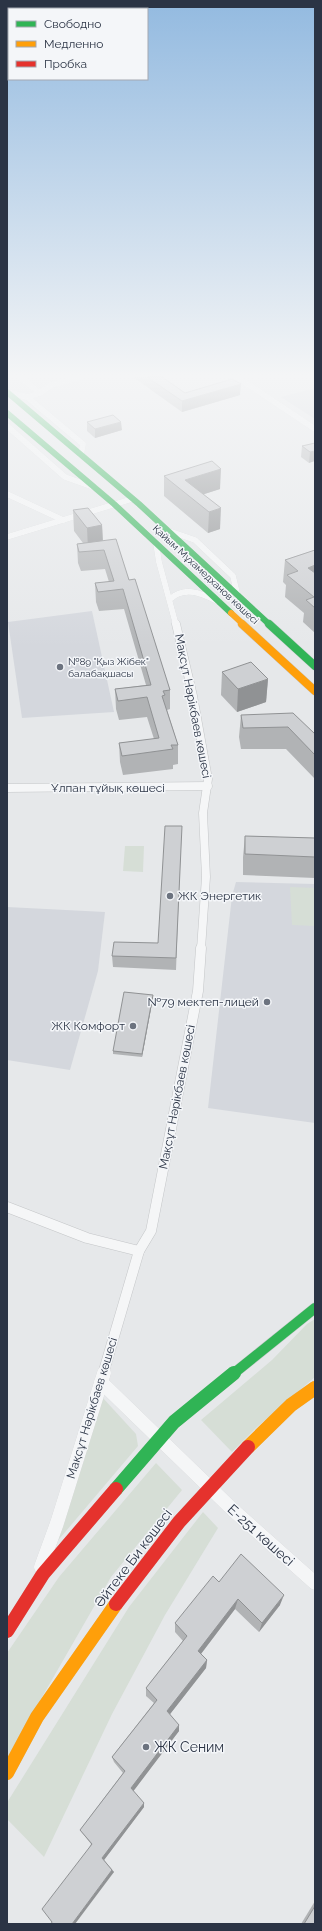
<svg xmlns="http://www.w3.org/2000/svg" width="322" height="1931" font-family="Raleway,sans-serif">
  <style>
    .built { fill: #d4d7dd }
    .green { fill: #d6ded6 }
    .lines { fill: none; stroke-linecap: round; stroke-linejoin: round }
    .street-far3-casing { stroke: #c4c6c8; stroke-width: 6 }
    .street-far2-casing { stroke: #c4c6c8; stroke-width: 9 }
    .street-far1-casing { stroke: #c4c6c8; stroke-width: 11 }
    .street-casing { stroke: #c4c6c8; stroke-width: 14 }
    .fast-far3-casing { stroke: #c4c6c8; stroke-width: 6 }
    .fast-far2-casing { stroke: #c4c6c8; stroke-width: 9 }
    .fast-far1-casing { stroke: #c4c6c8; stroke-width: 11 }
    .fast-casing { stroke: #c4c6c8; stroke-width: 14 }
    .slow-far2-casing { stroke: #c4c6c8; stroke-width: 6 }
    .slow-far1-casing { stroke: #c4c6c8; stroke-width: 9 }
    .slow-casing { stroke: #c4c6c8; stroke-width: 14 }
    .jam-casing { stroke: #c4c6c8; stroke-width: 14 }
    .street-far3 { stroke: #f5f6f7; stroke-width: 6 }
    .street-far2 { stroke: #f5f6f7; stroke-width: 8 }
    .street-far1 { stroke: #f5f6f7; stroke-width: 10 }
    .street { stroke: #f5f6f7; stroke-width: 14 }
    .fast-far3 { stroke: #30b455; stroke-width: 6 }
    .fast-far2 { stroke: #30b455; stroke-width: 8 }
    .fast-far1 { stroke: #30b455; stroke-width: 10 }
    .fast { stroke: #30b455; stroke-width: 14 }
    .slow-far2 { stroke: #ff9f0a; stroke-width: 6 }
    .slow-far1 { stroke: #ff9f0a; stroke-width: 8 }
    .slow { stroke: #ff9f0a; stroke-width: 14 }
    .jam { stroke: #e5322d; stroke-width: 14 }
    .wall { fill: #b1b3b5 }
    .shaded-wall { fill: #909294 }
    .building { fill: #ced0d3; stroke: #909294 }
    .poi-dot { fill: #6c737f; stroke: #f4f6f9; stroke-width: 1.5 }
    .labels { text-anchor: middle; stroke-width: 3; stroke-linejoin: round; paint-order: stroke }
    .far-street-label { font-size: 10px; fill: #2b3445; stroke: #f4f6f9 }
    .far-poi-label { font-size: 10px; fill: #2b3445; stroke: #f4f6f9; text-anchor: start }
    .street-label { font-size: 12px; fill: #2b3445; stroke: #f4f6f9 }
    .poi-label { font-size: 12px; fill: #2b3445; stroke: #f4f6f9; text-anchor: end }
    .near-street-label { font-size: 14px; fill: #2b3445; stroke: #f4f6f9 }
    .near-poi-label { font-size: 14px; fill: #2b3445; stroke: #f4f6f9; text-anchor: start }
  </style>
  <rect width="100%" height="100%" fill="#e6e8ea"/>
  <g class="built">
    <polygon points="315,388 315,419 281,397"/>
    <polygon points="92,611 114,712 22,718 8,622"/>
    <polygon points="236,882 315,884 315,1123 208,1108 232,896"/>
    <polygon points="7,907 105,912 98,971 70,1070 7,1060"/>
  </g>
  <g class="green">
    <polygon points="125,846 144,846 143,872 123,871"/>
    <polygon points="290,887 315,888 315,926 292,925"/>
    <polygon points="315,1319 315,1377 257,1427 232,1452 201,1420 272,1360 307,1324"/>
    <polygon points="102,1397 136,1434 138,1446 55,1544"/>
    <polygon points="156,1463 182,1490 111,1577 7,1758 7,1653 59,1577"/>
    <polygon points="203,1512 218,1528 165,1615 112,1714 44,1857 7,1819 8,1801 129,1607"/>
  </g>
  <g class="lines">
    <g class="street-far3-casing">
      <g id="street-far3">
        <polyline points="20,377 40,393"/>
        <polyline points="237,377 315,429"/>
        <polyline points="7,392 27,397 83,444 81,455"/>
        <polyline points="27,397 40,393 51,385 81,377"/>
        <polyline points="7,426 65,477 96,488"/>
        <polyline points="7,494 63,520"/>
        <polyline points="169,531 195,540 233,576 237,593"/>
        <polyline points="7,537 132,499"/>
        <polyline points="156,543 159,562 176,625"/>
        <path d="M170 599C185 586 201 593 217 601"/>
      </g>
    </g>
    <g class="street-far2-casing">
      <g id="street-far2">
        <polyline points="176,624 193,696 208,779 203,813 206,877 201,949"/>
        <polyline points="7,788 208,786"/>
      </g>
    </g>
    <g class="street-far1-casing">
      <g id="street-far1">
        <polyline points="7,1207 87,1238 139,1251"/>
        <polyline points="103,1374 139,1251 151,1231 198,991 201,948"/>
      </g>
    </g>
    <g class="street-casing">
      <g id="street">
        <polyline points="101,1382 233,1510 315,1583"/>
        <polyline points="41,1567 57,1523 104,1373"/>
      </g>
    </g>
    <g class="fast-far3-casing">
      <g id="fast-far3">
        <polyline points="7,392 139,504 270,625"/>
        <polyline points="7,413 114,504 231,613"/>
      </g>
    </g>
    <g class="fast-far2-casing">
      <polyline id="fast-far2" points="269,624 315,666"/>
    </g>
    <g class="fast-far1-casing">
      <polyline id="fast-far1" points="233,1374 315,1308"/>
    </g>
    <g class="fast-casing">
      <polyline id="fast" points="116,1489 174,1422 234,1373"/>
    </g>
    <g class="slow-far2-casing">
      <polyline id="slow-far2" points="231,613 244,625"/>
    </g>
    <g class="slow-far1-casing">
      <polyline id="slow-far1" points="242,624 315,691"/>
    </g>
    <g class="slow-casing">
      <g id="slow">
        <polyline points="248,1447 291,1405 315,1388"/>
        <polyline points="7,1773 37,1717 116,1604"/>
      </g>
    </g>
    <g class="jam-casing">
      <g id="jam">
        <polyline points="116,1604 179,1522 248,1447"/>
        <polyline points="7,1631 43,1574 116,1489"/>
      </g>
    </g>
    <use href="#street-far3" class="street-far3"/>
    <use href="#street-far2" class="street-far2"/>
    <use href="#street-far1" class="street-far1"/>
    <use href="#street" class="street"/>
    <use href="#fast-far3" class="fast-far3"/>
    <use href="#fast-far2" class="fast-far2"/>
    <use href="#fast-far1" class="fast-far1"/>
    <use href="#fast" class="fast"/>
    <use href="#slow-far2" class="slow-far2"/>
    <use href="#slow-far1" class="slow-far1"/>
    <use href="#slow" class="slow"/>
    <use href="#jam" class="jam"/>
  </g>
  <g class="wall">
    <polygon points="133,377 162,377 185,393 240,395 182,412"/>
    <polygon points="87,422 122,430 95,438 87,431"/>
    <polygon points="315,443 309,463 301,457 302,446"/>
    <polygon points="164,476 220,489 204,494 220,529 208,533 164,496"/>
    <polygon points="73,510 102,525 103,541 129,580 170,690 170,709 167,710 178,745 178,764 173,765 173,769 123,775 120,762 119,743 154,739 147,717 119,720 116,709 115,689 146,685 124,609 99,611 96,602 95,583 109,582 105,569 81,571 78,563 77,544 83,543 74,531"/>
    <polygon points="315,550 315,633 303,622 304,613 285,597 286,585 283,582 285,560"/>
    <polygon points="222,672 268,679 266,702 237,712 221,695"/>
    <polygon points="241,715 315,734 315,779 286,749 241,749 239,737"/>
    <polygon points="245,836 315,838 315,878 243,875 243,857"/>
    <polygon points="181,838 176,970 113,967 112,956 158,943"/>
    <polygon points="153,995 153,998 142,1057 113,1054 113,1051"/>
    <polygon points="219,1582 280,1605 259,1632 235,1609 201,1654 207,1660 206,1668 170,1714 179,1731 133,1791 144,1807 104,1860 114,1872 52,1922 91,1844 80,1830 123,1773 114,1762 112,1757 154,1703 146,1696 146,1688 183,1641 175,1632 175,1623"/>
    <polygon points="315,1901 315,1924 301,1924"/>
  </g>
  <g class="shaded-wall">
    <polygon points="241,384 240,395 182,412 182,401"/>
    <polygon points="121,422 122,430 95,438 95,429"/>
    <polygon points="315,451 315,461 309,463 310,452"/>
    <polygon points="221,469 220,489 192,498 185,480"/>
    <polygon points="221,508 220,529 208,533 209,512"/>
    <polygon points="102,525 103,546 88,549 87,528"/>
    <polygon points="315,565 315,587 308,568"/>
    <polygon points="268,679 266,702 237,712 238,689"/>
    <polygon points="153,995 153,998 142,1057 142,1054"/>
    <polygon points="284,1595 280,1605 259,1632 262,1623"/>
    <polygon points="238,1599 235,1609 197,1659 198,1651"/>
    <polygon points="207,1660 206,1668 167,1718 167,1711"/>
    <polygon points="179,1725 179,1731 132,1793 131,1788"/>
    <polygon points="144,1803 144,1807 104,1860 102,1858"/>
    <polygon points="112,1870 114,1872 75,1924 72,1924"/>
  </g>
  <g class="building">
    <polygon points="147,377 162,377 185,393 232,379 241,384 182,401"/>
    <polygon points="113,415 121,422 95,429 87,422"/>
    <polygon points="315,443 315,451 310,452 302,446"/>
    <polygon points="212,461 221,469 185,480 221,508 209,512 164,476"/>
    <polygon points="88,508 102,525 87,528 73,510"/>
    <polygon points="116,539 129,580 135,579 170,690 163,691 165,695 162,696 178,745 171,745 173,749 122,756 119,743 159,738 147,697 118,701 115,689 151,685 123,589 98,592 95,583 114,581 104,550 79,552 77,544"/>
    <polygon points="315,550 315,565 308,568 315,573 315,608 306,600 314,597 287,575 298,571 285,560"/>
    <polygon points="251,662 268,679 238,689 222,672"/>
    <polygon points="293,713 315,734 315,755 288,727 243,728 241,715"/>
    <polygon points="165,826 182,826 176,958 112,956 114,942 158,943"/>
    <polygon points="245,836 315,838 315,857 245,854"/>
    <polygon points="124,992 153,995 142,1054 113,1051"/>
    <polygon points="241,1554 284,1595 262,1623 238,1599 198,1651 207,1660 167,1711 179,1725 131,1788 144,1803 102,1858 112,1870 72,1924 51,1924 52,1922 42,1909 92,1844 80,1830 125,1771 112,1757 157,1700 146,1688 187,1636 175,1623 213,1576 219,1582"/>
    <polygon points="315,1906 315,1924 304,1924"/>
  </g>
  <linearGradient id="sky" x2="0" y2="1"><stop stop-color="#93bae0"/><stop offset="0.58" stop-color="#f4f5f6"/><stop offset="1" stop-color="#f4f5f6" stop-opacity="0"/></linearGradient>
  <rect width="322" height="647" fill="url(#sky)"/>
  <g class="poi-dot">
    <circle cx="60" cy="667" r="4"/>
    <circle cx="170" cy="896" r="4"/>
    <circle cx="267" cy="1002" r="4"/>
    <circle cx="133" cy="1026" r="4"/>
    <circle cx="146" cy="1747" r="4"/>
  </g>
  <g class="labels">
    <g class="far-street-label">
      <text transform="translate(206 574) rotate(43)" y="4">Қайым Мұхамедханов көшесі</text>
    </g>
    <g class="far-poi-label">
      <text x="68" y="665">№89 "Қыз Жібек"<tspan x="68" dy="12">балабақшасы</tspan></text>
    </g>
    <g class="street-label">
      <text transform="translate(193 706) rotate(79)" y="4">Мақсұт Нәрікбаев көшесі</text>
      <text x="108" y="792">Ұлпан тұйық көшесі</text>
      <text transform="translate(177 1097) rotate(-79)" y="4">Мақсұт Нәрікбаев көшесі</text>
      <text transform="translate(92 1408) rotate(-73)" y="4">Мақсұт Нәрікбаев көшесі</text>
    </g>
    <g class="poi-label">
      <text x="178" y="900" text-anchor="start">ЖК Энергетик</text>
      <text x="259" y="1006">№79 мектеп-лицей</text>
      <text x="125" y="1030">ЖК Комфорт</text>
    </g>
    <g class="near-street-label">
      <text transform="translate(261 1535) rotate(42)" y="5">Е-251 көшесі</text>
      <text transform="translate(133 1558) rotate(-53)" y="5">Әйтеке Би көшесі</text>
    </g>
    <g class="near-poi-label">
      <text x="154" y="1752">ЖК Сеним</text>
    </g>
  </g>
  <rect width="322" height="1931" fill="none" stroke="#2b3445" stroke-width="16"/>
  <rect x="8" y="8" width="140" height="72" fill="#f4f6f9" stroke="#a4a8b1"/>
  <rect x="16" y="21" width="20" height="6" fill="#30b455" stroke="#a4a8b1"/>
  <text x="44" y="28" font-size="12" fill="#2b3445">Свободно</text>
  <rect x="16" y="41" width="20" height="6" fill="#ff9f0a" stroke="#a4a8b1"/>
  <text x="44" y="48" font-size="12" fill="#2b3445">Медленно</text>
  <rect x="16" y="61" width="20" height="6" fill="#e5322d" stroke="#a4a8b1"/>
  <text x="44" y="68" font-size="12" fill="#2b3445">Пробка</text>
</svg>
